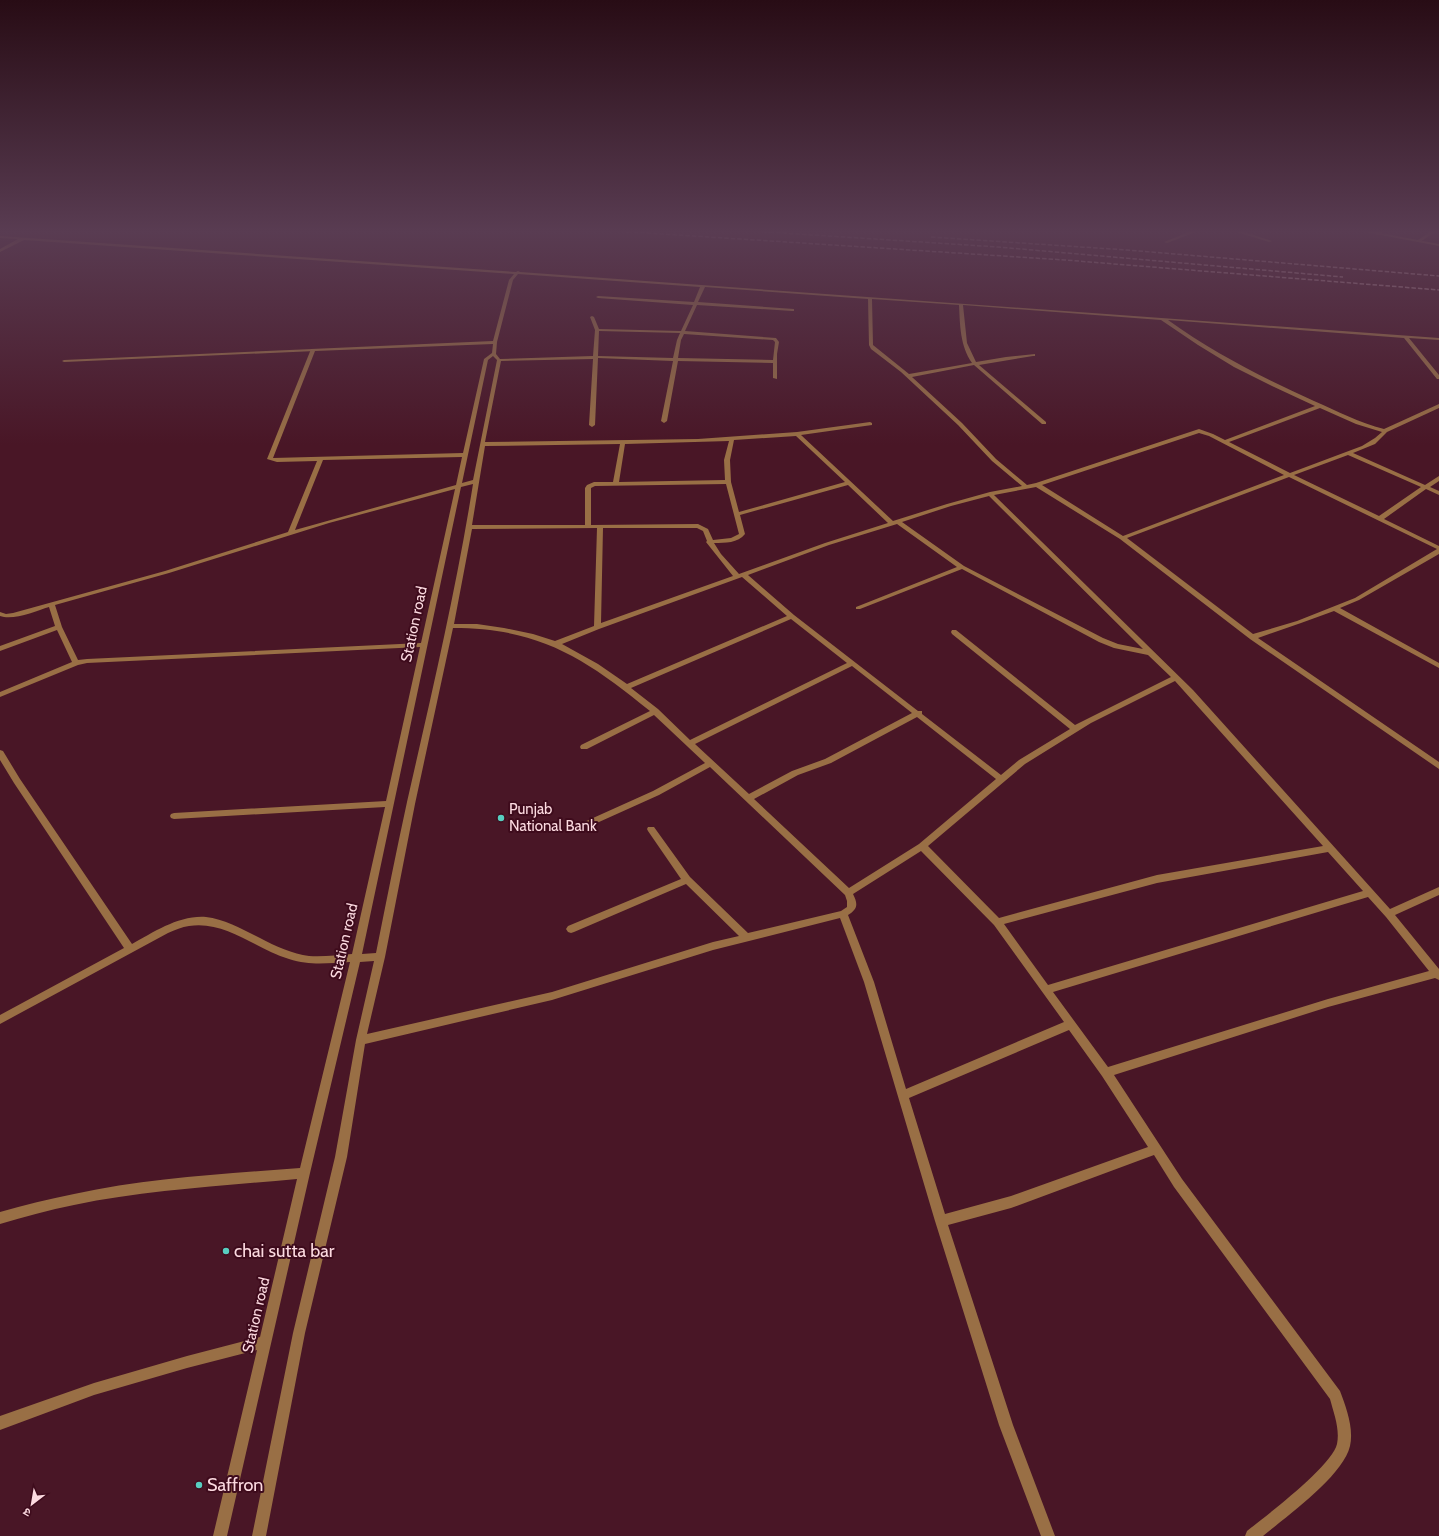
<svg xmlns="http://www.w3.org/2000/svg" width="1439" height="1536" font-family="Cabin,'Noto Sans Devanagari',sans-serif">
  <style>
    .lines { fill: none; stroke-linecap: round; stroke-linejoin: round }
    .service { fill: #996f45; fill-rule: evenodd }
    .minor { fill: #996f45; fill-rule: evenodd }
    .tertiary { fill: #996f45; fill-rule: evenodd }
    .rail { stroke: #ae848f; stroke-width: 1.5; stroke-dasharray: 4.5 2; stroke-linecap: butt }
    .poi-dot { fill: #58cec0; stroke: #3e0b1c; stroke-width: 1.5 }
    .labels { text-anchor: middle; stroke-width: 4; stroke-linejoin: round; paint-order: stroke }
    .street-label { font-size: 15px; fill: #fcdae0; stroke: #3e0b1c }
    .poi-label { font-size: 15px; fill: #fcdae0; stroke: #3e0b1c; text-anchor: start }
    .near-poi-label { font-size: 18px; fill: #fcdae0; stroke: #3e0b1c; text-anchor: start }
  </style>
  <rect width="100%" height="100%" fill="#491626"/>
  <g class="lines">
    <polygon class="service" points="313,349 315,350 315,351 64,362 62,361 64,360"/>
    <g class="minor">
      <polygon points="1194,230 1201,230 1167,243 1164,242"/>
      <polygon points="1230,230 1238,230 1272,241 1269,242"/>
      <polygon points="1381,230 1386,230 1378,235 1376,235 1376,233"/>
      <polygon points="1433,230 1438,230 1420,242 1418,242 1418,240"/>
      <path d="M0 236 516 272 518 271 520 272 1439 338V340L1409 338 1439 375V379H1437L1404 338 1168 320C1214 353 1263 378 1314 401 1337 411 1360 423 1384 429L1439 404V408L1387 432 1375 444 1353 453 1425 485 1439 476V481L1430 487 1439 491V495L1426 489 1384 519 1439 546V554L1359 600 1340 608 1439 663V668L1334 611 1301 623 1258 638 1439 762V769L1250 639 1120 539 1036 487 994 495 1193 690 1390 909 1439 887V895L1395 915 1439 969V980L1435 978 1328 1007 1114 1075 1182 1179 1340 1391C1346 1407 1354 1428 1350 1446 1343 1476 1287 1516 1263 1536H1245L1247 1531C1266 1516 1332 1466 1337 1444 1340 1429 1334 1414 1330 1399L1174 1187 1154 1155 1011 1208 948 1225 1013 1425 1055 1536H1041L999 1425 935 1221 864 982 840 918 713 950 552 1000 365 1044 347 1157 305 1333 266 1536H252L293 1333 335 1157 356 1040 374 961 360 962 310 1173 227 1536H213L257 1350 187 1368 94 1395 0 1430V1416L94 1383 187 1356 260 1337 297 1179C222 1186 147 1190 74 1205 49 1210 24 1217 0 1224V1212C24 1205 49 1199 74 1194 148 1178 224 1174 300 1168L350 962C328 963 311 966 289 959 256 949 225 920 189 926 182 927 175 930 168 933L0 1024V1015L124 948 14 783 0 760V750L3 751 20 779 132 944C154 932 179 915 206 917 225 919 243 930 260 938 275 946 293 954 309 956 323 957 338 955 352 954L385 807 174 819 171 818 170 816 171 814 174 813 386 801 420 647 87 663 78 665 0 697V692L72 662 57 630 0 651V646L55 626 49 607C36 611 13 621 0 616V612L6 614 13 613 165 571 288 532 317 461 277 462 267 459 311 349 493 341 509 280 514 274 24 240 0 252V249L18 239 0 238ZM518 274 700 287 694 302 598 296 596 297 598 298 693 305 681 331 599 329 594 317 592 316 590 317 595 330 593 356 500 359 496 354 497 342 513 280ZM705 287 868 299 869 345 871 349 901 372 958 425 992 461 1022 486 990 492 947 504 893 521 801 435 872 425V423L870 422 797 432 698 439 485 442 501 361 593 359 589 425 592 427 595 425 598 358 673 361 661 421 664 423 667 421 678 361 773 363V378L777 379V354L779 342 776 338 685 331 697 305 792 311H794V309L698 302ZM872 299 959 305C960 325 960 346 972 363L909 374 873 345ZM963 305 1161 320 1198 345 1234 367 1272 386 1315 406 1225 440 1213 434 1199 429 1036 483 1027 485 996 459 962 423 912 377 974 365 1042 424H1046V422L979 365 1033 356H1035V354L1006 357 976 362 967 343ZM599 331 680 333 677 340 673 358 598 356ZM684 334 773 340 775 342 773 360 678 358 681 340ZM493 344 492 353 484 359 463 453 273 458 315 351ZM493 356 497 360 473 480 462 483 488 360ZM1320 408 1356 424 1382 432 1375 438 1362 446 1290 473 1229 442ZM1199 433 1209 436 1284 475 1123 536 1042 485ZM796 436 845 482 739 512 731 482 730 460 734 440ZM729 441 724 460 725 480 619 482 625 444ZM620 444 613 482H594L587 485 585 488V525H472L485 446ZM1348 455 1421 487 1379 516 1294 475ZM462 457 456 485 295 530 323 460ZM1289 477 1437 549 1355 598 1297 621 1253 634 1127 538ZM473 484C456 591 431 696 407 802 396 852 386 903 376 953L362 954 461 487ZM726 484 739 534 731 538 713 540 708 529 698 524 591 525V488L595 486ZM848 485 888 523 825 543 739 574 721 554 714 543C725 543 738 543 745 534L740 515ZM455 489 421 643 87 659 78 660 62 627 55 605 169 573 329 523ZM989 496 1143 649 1118 644 1103 638 964 566 902 522 951 506ZM897 524 957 567 856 607V609H860L962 569 1099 642 1114 648 1148 655 1171 677 1075 725 956 630H952L951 632 952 634 1070 729 1019 760 1001 775 922 714V711H918L794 615 748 575 829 545ZM597 528 594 626 555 641 533 634 504 628 477 624H454L472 529ZM603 528H697L703 531 707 541 706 542 733 576 601 623ZM742 577 787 616 627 684 598 664 562 644 599 629ZM791 619 847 663 690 740 658 709 631 688ZM453 628C539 628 585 658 650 711L581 745 580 747 581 749H587L654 715 705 763 653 791 573 827 572 829 573 831H579L659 795 710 767 845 895 847 901V907L841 911 748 933 690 877 654 827H648L647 829 648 831 681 879 568 926 566 929 568 932 571 933 574 932 686 884 739 936 713 942 552 992 367 1034 385 957 415 804ZM852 666 912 713 825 759 792 771 749 794 695 744ZM1175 681 1323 846 1157 875 999 918 928 846 1025 764 1091 723ZM917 717 996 779 919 844 849 888 754 799 798 775 831 763ZM921 851 994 925 1064 1022 906 1089 874 982 848 915C858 909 858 904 853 894ZM1328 852 1363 891 1048 985 1004 924 1157 883ZM1368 897 1386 917 1429 971 1328 999 1108 1067 1053 992ZM1069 1030 1102 1076 1148 1147 1011 1196 945 1214 909 1098Z"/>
    </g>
    <polygon class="tertiary" points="1354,230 1365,230 1439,244 1439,246"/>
    <g class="rail">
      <polyline points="601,230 1065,260 1439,290"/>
      <polyline points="737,230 998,247 1343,277"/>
      <polyline points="931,237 1127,250 1439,276"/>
    </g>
  </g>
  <linearGradient id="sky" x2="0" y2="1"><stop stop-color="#280c15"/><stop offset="0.52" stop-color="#593c52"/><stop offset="1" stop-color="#593c52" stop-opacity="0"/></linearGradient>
  <rect width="1439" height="445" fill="url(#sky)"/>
  <g class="poi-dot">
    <circle cx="501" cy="818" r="4"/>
    <circle cx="226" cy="1251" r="4"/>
    <circle cx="199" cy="1485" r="4"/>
  </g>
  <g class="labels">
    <g class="street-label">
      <text transform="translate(414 624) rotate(-78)" y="5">Station road</text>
      <text transform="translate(344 941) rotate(-77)" y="5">Station road</text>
      <text transform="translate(256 1315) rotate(-77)" y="5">Station road</text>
    </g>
    <g class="poi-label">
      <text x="509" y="814">Punjab<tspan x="509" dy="17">National Bank</tspan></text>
    </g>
    <g class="near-poi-label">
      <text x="234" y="1257">chai sutta bar</text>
      <text x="207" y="1491">Saffron</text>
    </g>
  </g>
  <g transform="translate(32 1504) rotate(211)" stroke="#3e0b1c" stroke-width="3" paint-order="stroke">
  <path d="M0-3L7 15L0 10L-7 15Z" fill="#fcdae0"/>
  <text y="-6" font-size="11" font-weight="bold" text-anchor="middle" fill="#fcdae0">उ</text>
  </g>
</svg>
